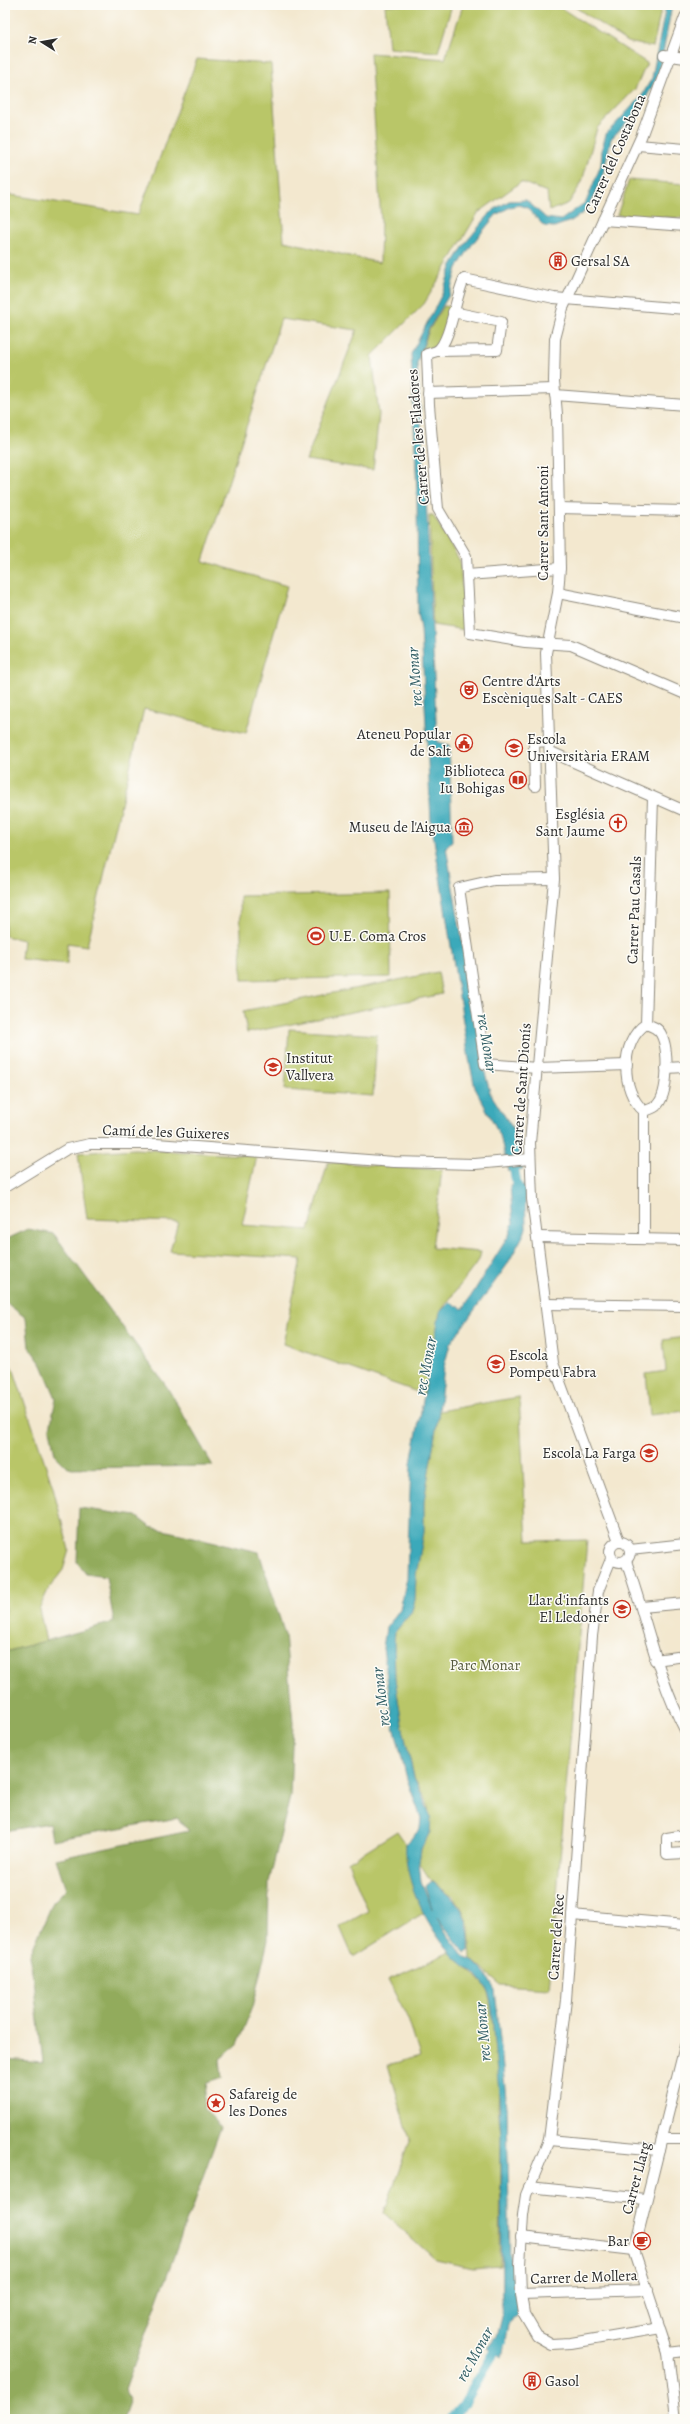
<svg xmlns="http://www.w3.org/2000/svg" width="690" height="2424" font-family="Alegreya,serif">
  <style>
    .green { fill: #b9c668; stroke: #72784a }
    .forest { fill: #92ab5c; stroke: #5e6b44 }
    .water { fill: #3ba9ba; stroke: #336a72 }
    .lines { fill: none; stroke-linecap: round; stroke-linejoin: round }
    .canal { stroke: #3ba9ba; stroke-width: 10 }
    .street-casing { stroke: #8f8a7d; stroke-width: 12 }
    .street { stroke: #fff; stroke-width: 10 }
    .labels { text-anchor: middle; stroke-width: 3; stroke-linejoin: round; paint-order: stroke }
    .street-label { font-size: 15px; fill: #2b2b2b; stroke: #fdfcf7 }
    .poi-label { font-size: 15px; fill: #2b2b2b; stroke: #fdfcf7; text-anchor: start }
    .park-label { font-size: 15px; fill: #565a3d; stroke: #fdfcf7 }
    .water-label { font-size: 16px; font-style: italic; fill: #315d64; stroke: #fdfcf7 }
  </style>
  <rect width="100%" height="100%" fill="#fdfcf7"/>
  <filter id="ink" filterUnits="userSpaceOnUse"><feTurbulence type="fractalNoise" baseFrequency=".025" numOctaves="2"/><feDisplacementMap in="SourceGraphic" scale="8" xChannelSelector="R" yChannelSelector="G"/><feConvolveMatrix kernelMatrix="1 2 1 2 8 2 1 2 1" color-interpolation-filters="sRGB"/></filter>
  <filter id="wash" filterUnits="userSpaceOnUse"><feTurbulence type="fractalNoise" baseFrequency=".012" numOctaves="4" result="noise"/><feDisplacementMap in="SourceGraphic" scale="16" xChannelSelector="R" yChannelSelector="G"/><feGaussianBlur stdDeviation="0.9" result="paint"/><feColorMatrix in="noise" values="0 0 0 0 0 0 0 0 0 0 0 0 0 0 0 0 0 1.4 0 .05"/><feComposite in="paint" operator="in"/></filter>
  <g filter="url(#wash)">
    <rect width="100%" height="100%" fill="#f3e8cf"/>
    <g class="green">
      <polygon points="385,5 452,5 438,52 389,48"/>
      <polygon points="463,5 556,5 647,63 635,89 597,128 582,182 569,203 549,211 547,192 521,182 478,213 424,304 372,356 379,414 373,470 306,460 357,330 281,319 203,561 287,586 246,733 144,709 87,946 67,943 67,964 21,959 23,940 5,936 5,194 138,215 197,59 271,64 284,241 380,263 381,221 370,53 445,59"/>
      <polygon points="572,5 662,5 653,47 627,42"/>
      <polygon points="629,180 685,184 685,218 617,215"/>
      <polygon points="444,306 450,307 440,346 422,350 429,330"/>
      <polygon points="429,515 433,515 460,561 465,630 433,625"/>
      <polygon points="390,893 391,977 242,980 240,896"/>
      <polygon points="438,972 442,994 247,1033 243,1011"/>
      <polygon points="289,1029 377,1035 373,1096 285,1090"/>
      <polygon points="135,1149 257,1156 242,1225 309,1230 328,1162 442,1170 432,1248 481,1252 479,1260 440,1312 428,1378 423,1394 283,1344 301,1259 170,1251 178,1222 87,1219 78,1153"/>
      <polygon points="685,1337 685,1411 650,1415 646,1374 666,1371 663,1340"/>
      <polygon points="5,1355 14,1371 53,1487 69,1550 63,1570 49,1588 39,1609 46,1641 5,1652"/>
      <polygon points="519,1397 527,1541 587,1540 549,1988 501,1985 471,1959 469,1926 461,1907 453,1897 431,1881 419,1862 421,1849 430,1832 428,1805 414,1777 402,1725 395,1679 394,1642 395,1632 411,1613 415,1600 416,1575 424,1532 424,1501 439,1411"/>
      <polygon points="397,1831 406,1844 408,1869 425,1912 353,1957 340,1927 368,1911 348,1862"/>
      <polygon points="450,1952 486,1986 490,2000 499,2083 498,2109 501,2134 500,2266 472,2268 436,2260 384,2213 410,2139 388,2065 420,2056 408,2019 388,1980"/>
    </g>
    <g class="forest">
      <polygon points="28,1229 54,1234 167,1387 213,1466 68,1468 55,1455 50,1429 56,1398 42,1365 29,1347 26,1318 5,1302 5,1240"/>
      <polygon points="79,1508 136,1516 150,1527 259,1552 285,1635 293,1723 290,1797 269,1882 268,1940 252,2008 237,2045 220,2059 222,2078 207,2083 203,2107 221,2127 125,2390 129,2399 122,2419 5,2419 5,2059 43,2062 30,1955 53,1902 66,1889 56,1859 189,1831 177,1818 52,1840 49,1823 5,1831 5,1652 114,1622 106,1577 86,1574 77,1562"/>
    </g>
    <g class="water">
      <polygon points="666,5 672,5 659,74 641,107 611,139 603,174 590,204 583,213 571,221 554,227 544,226 526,207 519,205 510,207 496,215 473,243 457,268 449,295 428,330 417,363 426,496 437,742 449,745 452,841 446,847 485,1072 490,1093 515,1132 523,1169 508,1171 500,1135 475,1088 469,1059 431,821 421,629 418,613 417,494 411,354 442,294 452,265 467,241 493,210 509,201 526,200 546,218 561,220 586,202 601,165 602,149 606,134 641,97 652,78"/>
      <path d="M525 1185 526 1228 524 1234 507 1265 450 1344 444 1367 439 1411 424 1501V1532L416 1575 415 1600 411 1613 395 1632 394 1642 395 1679 402 1725 414 1777 431 1817 430 1832 421 1849 419 1862 421 1881 433 1911 425 1886 431 1881C461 1903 470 1913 469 1951L465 1953 437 1917 447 1934 465 1957 471 1959 486 1974 495 1989 507 2107 510 2262 516 2271 520 2313 508 2324 502 2358 488 2348 497 2337 502 2317 501 2134C499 2117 500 2099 498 2082 497 2069 495 2056 494 2043 492 2025 495 2002 485 1986 478 1973 464 1967 454 1957 429 1930 403 1882 406 1844L420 1829 421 1818 407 1779 393 1722 383 1648 386 1628 400 1609 407 1578 411 1463 440 1312 450 1302 463 1309 509 1235 513 1223 510 1186Z"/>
    </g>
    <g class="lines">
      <g class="canal">
        <polyline points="512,1157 519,1198"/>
        <polyline points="451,2419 463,2405 501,2342"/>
      </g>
    </g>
  </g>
  <g filter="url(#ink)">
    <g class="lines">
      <g class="street-casing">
        <g id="street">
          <polyline points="664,55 685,58"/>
          <polyline points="638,145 685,149"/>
          <polyline points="603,220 685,226"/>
          <polyline points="453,312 501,322 497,350 437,351 427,354 429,405 438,509 466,556 470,633 525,642 571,645 685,694"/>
          <path d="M437 351C451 341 455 297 464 279L554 298 685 309"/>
          <polyline points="428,393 554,389"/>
          <polyline points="555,395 685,405"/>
          <polyline points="559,508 685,511"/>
          <polyline points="467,575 560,568"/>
          <polyline points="558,593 685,618"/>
          <polyline points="551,752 685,811"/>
          <polyline points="535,786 534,742 550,741"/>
          <polyline points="554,879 494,880 459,888 485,1064 537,1068 627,1065"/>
          <polyline points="646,1024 653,798"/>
          <path d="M646 1024C652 1026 658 1028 661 1034 669 1049 669 1095 656 1106 652 1109 648 1110 644 1111 620 1091 620 1041 646 1024Z"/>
          <polyline points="666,1068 685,1067"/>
          <polyline points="5,1187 67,1149 90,1144 157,1144 394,1162 475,1164 530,1159"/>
          <polyline points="538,1237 685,1240"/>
          <polyline points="644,1239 644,1111"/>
          <polyline points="546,1304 685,1306"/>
          <polyline points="619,1541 553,1363 532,1199 530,1143 554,879 546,653 558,593 560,568 557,414 554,381 555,339 563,308 641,137 685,17"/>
          <circle cx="620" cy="1552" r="10"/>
          <polyline points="630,1550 685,1544"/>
          <polyline points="611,1559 598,1591 592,1636 566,2000 549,2140 526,2195 523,2215 520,2265 521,2294 524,2314 537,2336 551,2344 571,2343 660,2328"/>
          <path d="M626 1561C646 1617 657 1677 685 1730"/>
          <polyline points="642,1607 685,1603"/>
          <polyline points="655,1660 685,1656"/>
          <polyline points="685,1835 667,1838 667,1854 685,1853"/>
          <polyline points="572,1915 685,1925"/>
          <polyline points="662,2139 685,2139"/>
          <polyline points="549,2140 659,2150"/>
          <polyline points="529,2187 645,2199"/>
          <polyline points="521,2237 634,2250"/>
          <polyline points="521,2294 648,2290"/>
          <polyline points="668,2353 685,2351"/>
          <polyline points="676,2419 668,2353 634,2250 685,2046"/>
        </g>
      </g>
      <use href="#street" class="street"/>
    </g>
  </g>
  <defs>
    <g id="building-ring" transform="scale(0.9)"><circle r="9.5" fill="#fdfcf7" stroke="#c8321e" stroke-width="1.5"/><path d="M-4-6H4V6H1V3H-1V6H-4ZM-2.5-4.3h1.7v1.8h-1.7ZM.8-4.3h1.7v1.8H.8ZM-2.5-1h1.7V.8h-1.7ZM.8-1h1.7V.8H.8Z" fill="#c8321e"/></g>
    <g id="theatre-ring" transform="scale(0.9)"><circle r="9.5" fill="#fdfcf7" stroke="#c8321e" stroke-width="1.5"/><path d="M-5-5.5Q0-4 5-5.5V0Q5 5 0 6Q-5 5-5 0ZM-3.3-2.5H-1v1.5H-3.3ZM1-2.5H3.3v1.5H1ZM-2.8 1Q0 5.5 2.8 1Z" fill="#c8321e"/></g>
    <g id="civic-ring" transform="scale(0.9)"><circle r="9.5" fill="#fdfcf7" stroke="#c8321e" stroke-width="1.5"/><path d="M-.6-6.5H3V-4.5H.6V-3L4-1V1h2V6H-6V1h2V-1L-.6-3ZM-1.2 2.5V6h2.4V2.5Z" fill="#c8321e"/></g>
    <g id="university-ring" transform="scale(0.9)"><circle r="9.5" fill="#fdfcf7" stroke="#c8321e" stroke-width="1.5"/><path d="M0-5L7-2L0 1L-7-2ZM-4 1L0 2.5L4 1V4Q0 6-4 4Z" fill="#c8321e"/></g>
    <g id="library-ring" transform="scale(0.9)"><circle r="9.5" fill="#fdfcf7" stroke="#c8321e" stroke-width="1.5"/><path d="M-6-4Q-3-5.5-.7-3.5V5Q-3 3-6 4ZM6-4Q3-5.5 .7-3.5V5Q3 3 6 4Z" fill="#c8321e"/></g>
    <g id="church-ring" transform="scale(0.9)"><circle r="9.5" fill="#fdfcf7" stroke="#c8321e" stroke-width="1.5"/><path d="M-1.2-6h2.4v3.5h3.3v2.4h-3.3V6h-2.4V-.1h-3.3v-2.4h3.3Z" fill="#c8321e"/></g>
    <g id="museum-ring" transform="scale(0.9)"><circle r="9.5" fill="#fdfcf7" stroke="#c8321e" stroke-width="1.5"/><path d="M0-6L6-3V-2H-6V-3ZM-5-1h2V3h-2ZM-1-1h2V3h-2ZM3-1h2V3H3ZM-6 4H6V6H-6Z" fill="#c8321e"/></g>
    <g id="stadium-ring" transform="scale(0.9)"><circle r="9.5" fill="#fdfcf7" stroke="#c8321e" stroke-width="1.5"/><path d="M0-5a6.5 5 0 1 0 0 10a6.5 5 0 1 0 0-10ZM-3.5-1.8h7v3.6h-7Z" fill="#c8321e"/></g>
    <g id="school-ring" transform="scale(0.9)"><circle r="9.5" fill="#fdfcf7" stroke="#c8321e" stroke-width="1.5"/><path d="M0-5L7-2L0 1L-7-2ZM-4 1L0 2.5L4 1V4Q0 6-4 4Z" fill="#c8321e"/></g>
    <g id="sight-ring" transform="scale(0.9)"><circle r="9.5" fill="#fdfcf7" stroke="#c8321e" stroke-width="1.5"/><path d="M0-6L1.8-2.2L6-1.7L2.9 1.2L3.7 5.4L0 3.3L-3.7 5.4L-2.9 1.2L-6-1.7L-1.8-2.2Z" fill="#c8321e"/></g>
    <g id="cafe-ring" transform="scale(0.9)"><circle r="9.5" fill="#fdfcf7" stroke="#c8321e" stroke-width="1.5"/><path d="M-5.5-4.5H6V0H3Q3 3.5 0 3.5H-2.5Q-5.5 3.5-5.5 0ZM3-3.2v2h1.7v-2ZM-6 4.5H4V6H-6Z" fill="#c8321e"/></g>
  </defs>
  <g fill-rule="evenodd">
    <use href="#building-ring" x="558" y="261"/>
    <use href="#theatre-ring" x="469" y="690"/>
    <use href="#civic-ring" x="464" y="743"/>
    <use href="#university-ring" x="514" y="748"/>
    <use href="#library-ring" x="518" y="780"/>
    <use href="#church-ring" x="618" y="823"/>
    <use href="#museum-ring" x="464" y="827"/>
    <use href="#stadium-ring" x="316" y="936"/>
    <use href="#school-ring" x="273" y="1067"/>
    <use href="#school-ring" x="496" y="1364"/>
    <use href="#school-ring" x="649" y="1453"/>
    <use href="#school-ring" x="622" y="1609"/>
    <use href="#sight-ring" x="216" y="2103"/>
    <use href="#cafe-ring" x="642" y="2241"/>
    <use href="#building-ring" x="532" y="2381"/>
  </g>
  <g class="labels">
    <g class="street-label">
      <text transform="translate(615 154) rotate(-66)" y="5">Carrer del Costabona</text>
      <text transform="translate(418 437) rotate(-95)" y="5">Carrer de les Filadores</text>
      <text transform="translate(543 523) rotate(-90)" y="5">Carrer Sant Antoni</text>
      <text transform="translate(634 910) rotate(-88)" y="5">Carrer Pau Casals</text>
      <text transform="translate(521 1089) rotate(-86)" y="5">Carrer de Sant Dionís</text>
      <text transform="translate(166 1132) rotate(2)" y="5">Camí de les Guixeres</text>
      <text transform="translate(556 1937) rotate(-86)" y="5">Carrer del Rec</text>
      <text transform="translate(636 2178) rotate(-75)" y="5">Carrer Llarg</text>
      <text transform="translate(584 2277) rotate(-2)" y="5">Carrer de Mollera</text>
    </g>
    <g class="poi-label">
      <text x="571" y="266">Gersal SA</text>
      <text x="482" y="686">Centre d'Arts<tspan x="482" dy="17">Escèniques Salt - CAES</tspan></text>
      <text x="451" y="739" text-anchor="end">Ateneu Popular<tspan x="451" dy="17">de Salt</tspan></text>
      <text x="527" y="744">Escola<tspan x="527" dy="17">Universitària ERAM</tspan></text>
      <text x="505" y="776" text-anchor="end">Biblioteca<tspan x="505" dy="17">Iu Bohigas</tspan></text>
      <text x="605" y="819" text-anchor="end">Església<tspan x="605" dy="17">Sant Jaume</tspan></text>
      <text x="451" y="832" text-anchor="end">Museu de l'Aigua</text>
      <text x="329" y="941">U.E. Coma Cros</text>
      <text x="286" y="1063">Institut<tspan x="286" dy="17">Vallvera</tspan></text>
      <text x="509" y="1360">Escola<tspan x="509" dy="17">Pompeu Fabra</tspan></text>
      <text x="636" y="1458" text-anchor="end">Escola La Farga</text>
      <text x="609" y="1605" text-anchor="end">Llar d'infants<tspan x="609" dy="17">El Lledoner</tspan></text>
      <text x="229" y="2099">Safareig de<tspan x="229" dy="17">les Dones</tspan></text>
      <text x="629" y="2246" text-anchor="end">Bar</text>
      <text x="545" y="2386">Gasol</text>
    </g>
    <g class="park-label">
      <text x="485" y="1670">Parc Monar</text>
    </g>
    <g class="water-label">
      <text transform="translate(414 677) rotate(-94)" y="6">rec Monar</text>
      <text transform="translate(488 1043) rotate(81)" y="6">rec Monar</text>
      <text transform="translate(425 1366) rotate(-79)" y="6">rec Monar</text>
      <text transform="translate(380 1697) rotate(-97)" y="6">rec Monar</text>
      <text transform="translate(482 2032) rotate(-95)" y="6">rec Monar</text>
      <text transform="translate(474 2354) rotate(-61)" y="6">rec Monar</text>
    </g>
  </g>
  <rect width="690" height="2424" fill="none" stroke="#fdfcf7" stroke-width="20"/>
  <g transform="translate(42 42) rotate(281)" stroke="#fdfcf7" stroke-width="3" paint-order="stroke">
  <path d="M0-3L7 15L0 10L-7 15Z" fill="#2b2b2b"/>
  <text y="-6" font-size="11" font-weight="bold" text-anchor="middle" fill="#2b2b2b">N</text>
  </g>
</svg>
